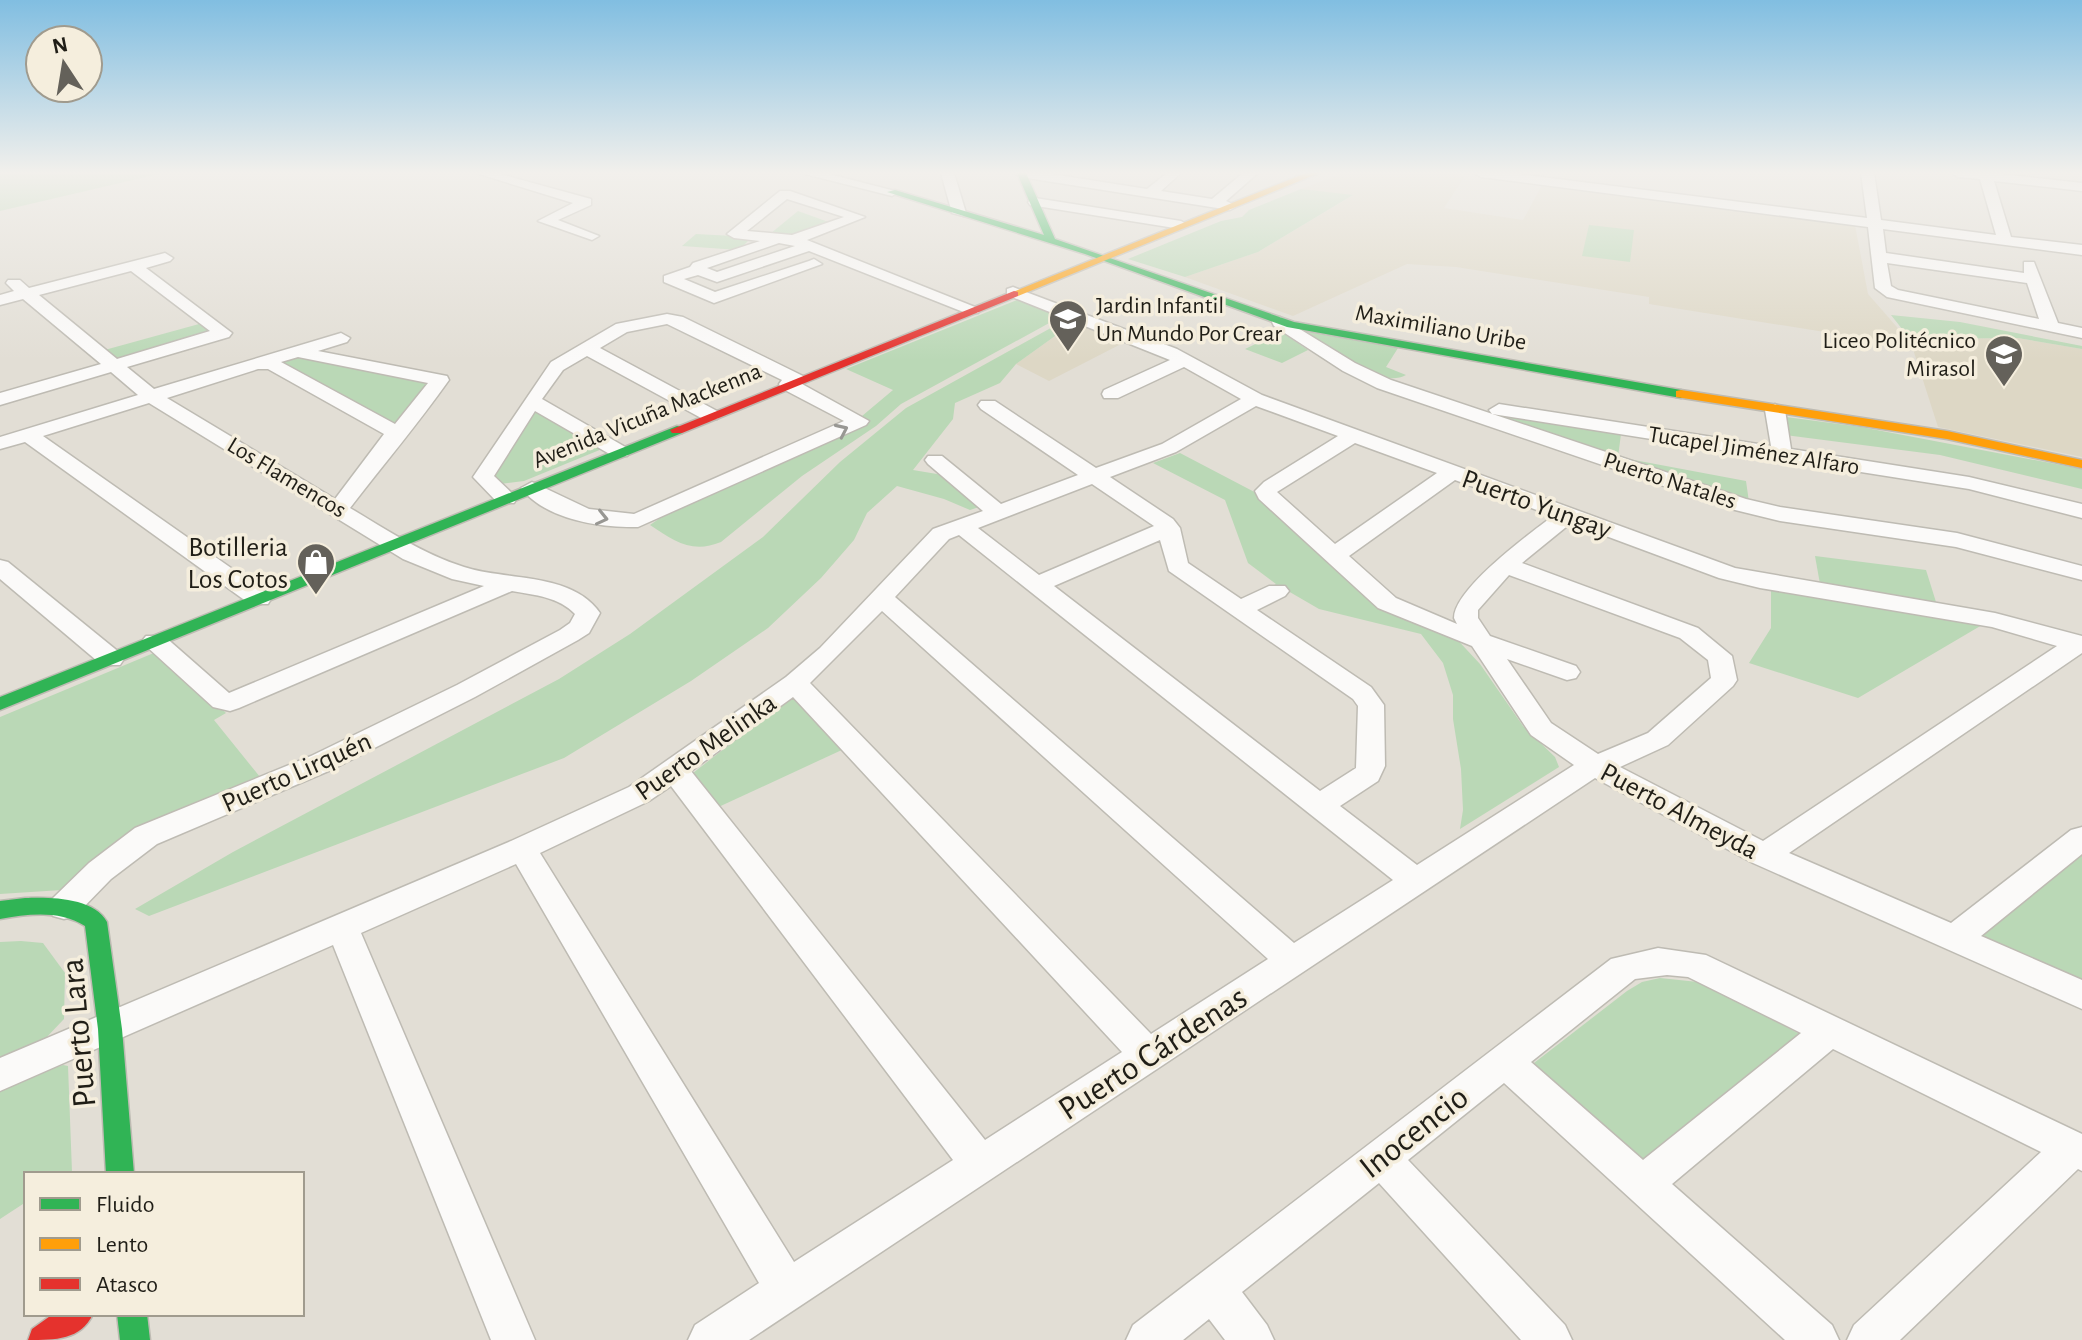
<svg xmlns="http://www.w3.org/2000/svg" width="2082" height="1340" font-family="'Alegreya Sans',sans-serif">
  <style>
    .built { fill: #ddd7c5 }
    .green { fill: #bad8b6 }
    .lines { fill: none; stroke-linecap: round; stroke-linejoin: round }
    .street-casing { stroke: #bebbb3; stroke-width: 3 }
    .fast-casing { stroke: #bebbb3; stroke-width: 3 }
    .slow-casing { stroke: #bebbb3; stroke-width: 3 }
    .jam-casing { stroke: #bebbb3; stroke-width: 3 }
    .street { fill: #fbfaf9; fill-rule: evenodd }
    .fast { fill: #30b455; fill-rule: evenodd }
    .slow { fill: #ff9f0a; fill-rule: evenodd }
    .jam { fill: #e5322d; fill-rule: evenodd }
    .oneway { stroke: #989793 }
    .labels { text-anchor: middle; stroke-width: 7; stroke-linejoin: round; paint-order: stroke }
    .far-poi-label { font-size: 24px; fill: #201e17; stroke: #f5eedd; text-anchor: start }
    .far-street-label { font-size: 24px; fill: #201e17; stroke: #f5eedd }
    .street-label { font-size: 28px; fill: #201e17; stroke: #f5eedd }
    .poi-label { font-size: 28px; fill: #201e17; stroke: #f5eedd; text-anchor: end }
    .near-street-label { font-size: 34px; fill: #201e17; stroke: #f5eedd }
  </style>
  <rect width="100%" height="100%" fill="#e2ded5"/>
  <g class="built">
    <polygon points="1344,173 1443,173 1465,176 1444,208 1523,220 1542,185 1855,225 1868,294 1910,342 1910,339 2018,338 2082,349 2082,457 1938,427 1912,346 1649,304 1649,297 1456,267 1407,264 1293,316 1185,277 1258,252 1352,196 1301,189"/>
    <polygon points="1076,321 1125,342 1049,381 1016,364"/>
  </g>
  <g class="green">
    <polygon points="0,173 163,173 0,211"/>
    <polygon points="1301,189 1353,195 1258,252 1185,277 1128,259 1221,221 1242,217 1249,210"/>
    <polygon points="798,211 834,224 798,235 770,234"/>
    <polygon points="1589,225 1634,230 1630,262 1582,256"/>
    <polygon points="696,234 752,237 739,250 682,246"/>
    <path d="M1017 300 1062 316 901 404 876 426 802 476 721 542C692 554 674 541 650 525L663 516 856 428 864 419 862 416 893 390 846 369Z"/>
    <polygon points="1891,315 1960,322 2082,346 2082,349 2018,338 1910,339"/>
    <polygon points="1067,319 1076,321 1016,364 1000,383 955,403 953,419 913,470 949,476 982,506 970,510 944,499 897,486 867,513 854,540 821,578 768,628 691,681 564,758 149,916 135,909 233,852 559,679 630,634 763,537 840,462 906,408"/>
    <polygon points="199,324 211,332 118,361 101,351"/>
    <polygon points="1277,329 1308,350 1282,363 1245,349 1274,335"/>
    <path d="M1308 332 1398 348 1386 367 1406 375C1380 390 1331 350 1307 336Z"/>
    <polygon points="298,356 430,381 398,424 393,424 280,362"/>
    <polygon points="535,409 602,449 524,481 500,484 494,476"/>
    <polygon points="1477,410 1621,434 1618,457 1746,481 1749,502"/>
    <polygon points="1786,417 1861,427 2082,469 2082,489 1940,455 1785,435"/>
    <polygon points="1180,453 1264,497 1366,590 1453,635 1480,664 1523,726 1555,757 1559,767 1460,829 1463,810 1461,769 1453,719 1453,695 1443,663 1421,634 1319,609 1288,591 1271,587 1276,584 1248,563 1225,500 1153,463"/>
    <polygon points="1815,556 1926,570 1936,602 1820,584"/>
    <polygon points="1771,589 1982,625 1858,698 1749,663 1771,628"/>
    <polygon points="161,650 226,713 214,720 264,782 62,890 0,894 0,717"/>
    <polygon points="793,695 844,749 712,810 691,777 693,773"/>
    <polygon points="2082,855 2082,987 1977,939"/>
    <polygon points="21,941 43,943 65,973 64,1019 42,1042 0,1061 0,942"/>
    <polygon points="1660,978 1698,982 1800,1034 1653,1157 1640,1161 1534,1071 1534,1063 1627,991 1642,982"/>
    <polygon points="63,1065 68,1066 72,1172 26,1174 26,1202 0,1219 0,1087"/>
  </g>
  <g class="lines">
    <g class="street-casing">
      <g id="street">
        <polygon points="476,173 496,173 591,199 591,205 558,220 599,236 592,240 538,221 573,203"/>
        <polygon points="801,173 825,173 899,192 892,196"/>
        <polygon points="941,173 954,173 966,213 964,216 952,213"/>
        <polygon points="1014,173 1045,173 1147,189 1167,173 1181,173 1161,191 1212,199 1243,173 1258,173 1226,201 1237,206 1230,210 1021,177"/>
        <path d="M1474 173H1511L1867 218 1861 173H1874L1881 220 1996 235 1980 179 1958 177 1952 173H1992L2082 183V191L1994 181 2011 237 2082 245V255L1883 229 1886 253 2024 273V262H2034L2058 323 2082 328V338L1887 297 1875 288 1868 227 1481 177ZM1887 263 2027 283 2039 319 1898 290 1891 286Z"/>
        <path d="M780 191H790L865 217 807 240 980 309 978 313H966L809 251 717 282 698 275 684 279 715 292 809 261 814 259 822 264 714 303 664 282V276L690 267 693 263 760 241 734 238 727 234ZM787 199 844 217 792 235 747 231ZM779 243 795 246 717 272 707 268Z"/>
        <polygon points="1035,198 1181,221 1188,225 1181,229 1030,205 1028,202"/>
        <path d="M165 253 173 258 170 261 146 268 232 333 229 337 127 367 154 389 341 333 350 338 347 342 318 351 447 376 449 380C418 424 383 465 350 508 387 530 423 554 464 567 507 581 572 572 600 613L589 633 578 640 475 697 331 770 157 844 111 879 75 916 64 919 53 916 48 907 53 898 89 863 135 828 311 756 457 685 560 630 570 623 575 614C559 597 535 595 512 591L239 708 230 711 213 707 146 646 142 641 146 636H164L229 693 484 586 452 579 403 559 149 403 43 436 268 594 271 599 268 604H250L25 442 0 449V437L138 395 111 372 0 405V393L101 364 23 299 0 305V295L14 291 6 283 8 280H20L29 288ZM131 271 210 331 117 359 39 295ZM298 357 428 383 395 424 281 362ZM258 369H268L384 434 335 499 167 398Z"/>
        <path d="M1013 287 1177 349 1262 395 1735 568 1995 613 2082 636V653L1789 853 1951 923 2071 830 2082 827V854L1981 936 2082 980V1009L1753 863 1595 778 749 1340H688L695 1325 759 1283 516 864 361 933 535 1340H491L333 945 0 1091V1058L511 841 629 787 786 677 820 648 933 529 983 511 928 464 925 460 928 456H942L1001 504 1078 475 981 409 978 405 981 401H995L1096 468 1162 444 1241 399 1184 367 1118 398H1104L1102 394 1104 390 1170 360 1007 295V289ZM1256 406 1338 436 1264 482 1255 491 1259 499 1378 608 1472 646 1531 735 1574 765 1417 865 1340 806 1378 781 1385 766 1384 705 1371 687 1257 610 1285 596 1289 591 1285 586H1269L1241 599 1188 563 1180 528 1173 519 1110 477 1176 452ZM1355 443 1437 473 1335 544 1277 492ZM1455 480 1553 516C1529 534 1454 589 1454 618L1457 624 1396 598 1349 556ZM1092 484 1154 526 1039 575 978 528ZM1571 523 1719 578 1760 588 1992 627 2057 646 1763 841 1620 767 1668 745 1733 686 1737 680 1732 656 1698 628 1522 563ZM959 535 1393 880 1294 943 895 597 949 539ZM1160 540 1169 571 1353 699 1358 706 1356 768 1320 791 1054 586ZM1509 575 1680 638 1708 660 1711 678 1648 733 1598 754 1551 723 1507 659 1567 680 1576 678 1580 672 1576 666 1490 636 1478 618V610ZM882 611 1268 959 1151 1034 810 683ZM793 697 1122 1052 985 1140 691 771ZM671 786 953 1160 794 1262 540 853 649 801Z"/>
        <path d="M667 314 683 317 803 376 805 380 802 384 869 421 866 425 638 527C601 528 546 520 521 488L532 482 589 509 634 514 844 421 781 388 779 384 782 380 667 324 627 332 600 348 717 411 720 415 717 419H703L587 356 563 370 542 399 627 448 630 452 627 456H613L535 411 494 476 517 498 514 503H498L473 477 551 362 616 324Z"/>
        <polygon points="1280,317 1355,363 1391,380 1746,499 1780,507 1957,533 2082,566 2082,580 1956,547 1780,521 1731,509 1377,388 1343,371 1274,326 1272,322 1274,318"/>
        <polygon points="1499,404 1771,446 1765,410 1775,404 1785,410 1791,449 1969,477 2082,504 2082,518 1969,489 1492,414 1489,410"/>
        <polygon points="0,560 8,562 120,653 124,659 120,665 102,665 0,579"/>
        <path d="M1658 948 1706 955 2082 1134V1171L2078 1169 1900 1340H1847L1854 1325 2041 1152 1833 1049 1672 1184 1832 1325 1839 1340H1785L1504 1083 1408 1160 1565 1325 1572 1340H1521L1379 1183 1242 1292 1267 1325 1274 1340H1225L1209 1319 1183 1340H1126L1133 1325 1611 959ZM1667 975 1688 977 1801 1033 1643 1160 1531 1062 1635 979Z"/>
      </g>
    </g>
    <g class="fast-casing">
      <g id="fast">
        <polygon points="1017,173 1026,173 1055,239 1294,322 1681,390 1688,394 1681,398 1287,327 1085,254 887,192 895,190 1044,235"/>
        <polygon points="677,426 682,427 682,433 0,710 0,697"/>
        <path d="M25 898C49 897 94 897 107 922L122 1029 134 1174H106L98 1029 85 926C59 910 29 914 0 919V901Z"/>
        <polygon points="117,1314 147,1314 150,1340 120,1340"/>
      </g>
    </g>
    <g class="slow-casing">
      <g id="slow">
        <polygon points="1306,173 1319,173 1018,296 1008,294"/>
        <polygon points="1681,390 1947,431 2082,460 2082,468 1947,439 1676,397 1676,391"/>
      </g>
    </g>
    <g class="jam-casing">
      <g id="jam">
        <polygon points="1014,291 1018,292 1018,296 682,433 672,433 670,430"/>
        <path d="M53 1314H93C81 1340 55 1340 28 1340L32 1329Z"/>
      </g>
    </g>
    <use href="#street" class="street"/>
    <use href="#fast" class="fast"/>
    <use href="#slow" class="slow"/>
    <use href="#jam" class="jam"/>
  </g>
  <defs><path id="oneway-chevron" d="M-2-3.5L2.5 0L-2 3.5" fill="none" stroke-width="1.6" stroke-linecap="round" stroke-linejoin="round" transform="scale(2)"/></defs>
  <g class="oneway">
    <use href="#oneway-chevron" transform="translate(842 430) rotate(-25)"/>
    <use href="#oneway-chevron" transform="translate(602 518) rotate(13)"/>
  </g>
  <linearGradient id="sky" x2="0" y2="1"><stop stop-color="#81bee1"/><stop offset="0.48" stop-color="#f2f0ec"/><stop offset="1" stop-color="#f2f0ec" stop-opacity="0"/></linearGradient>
  <rect width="2082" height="360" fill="url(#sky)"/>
  <defs>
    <g id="school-pin" transform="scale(2)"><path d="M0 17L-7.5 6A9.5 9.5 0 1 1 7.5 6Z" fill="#64615a" stroke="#f5eedd"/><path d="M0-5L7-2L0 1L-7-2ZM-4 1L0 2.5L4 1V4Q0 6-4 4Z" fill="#fff"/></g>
    <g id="shop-pin" transform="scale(2)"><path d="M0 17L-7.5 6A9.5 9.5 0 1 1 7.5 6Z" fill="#64615a" stroke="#f5eedd"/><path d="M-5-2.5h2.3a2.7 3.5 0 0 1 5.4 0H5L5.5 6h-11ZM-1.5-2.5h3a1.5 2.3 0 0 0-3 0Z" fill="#fff"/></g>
  </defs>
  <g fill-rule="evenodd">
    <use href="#school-pin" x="1068" y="319"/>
    <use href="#school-pin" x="2004" y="354"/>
    <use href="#shop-pin" x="316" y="562"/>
  </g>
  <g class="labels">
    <g class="far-poi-label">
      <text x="1096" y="313">Jardin Infantil<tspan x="1096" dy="28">Un Mundo Por Crear</tspan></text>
      <text x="1976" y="348" text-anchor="end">Liceo Politécnico<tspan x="1976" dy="28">Mirasol</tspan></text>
    </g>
    <g class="far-street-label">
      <text transform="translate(1441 327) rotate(10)" y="8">Maximiliano Uribe</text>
      <text transform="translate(647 415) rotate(-22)" y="8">Avenida Vicuña Mackenna</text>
      <text transform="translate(1754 450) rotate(9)" y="8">Tucapel Jiménez Alfaro</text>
      <text transform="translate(287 477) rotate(31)" y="8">Los Flamencos</text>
      <text transform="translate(1670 480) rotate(18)" y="8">Puerto Natales</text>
    </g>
    <g class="street-label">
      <text transform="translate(1537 503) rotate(20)" y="10">Puerto Yungay</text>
      <text transform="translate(705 746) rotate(-35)" y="10">Puerto Melinka</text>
      <text transform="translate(296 771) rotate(-24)" y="10">Puerto Lirquén</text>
      <text transform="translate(1680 810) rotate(28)" y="10">Puerto Almeyda</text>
    </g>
    <g class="poi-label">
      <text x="288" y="556">Botilleria<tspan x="288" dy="32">Los Cotos</tspan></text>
    </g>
    <g class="near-street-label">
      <text transform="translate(77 1033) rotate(-95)" y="12">Puerto Lara</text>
      <text transform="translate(1152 1052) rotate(-33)" y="12">Puerto Cárdenas</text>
      <text transform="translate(1413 1131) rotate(-38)" y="12">Inocencio</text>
    </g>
  </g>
  <rect x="24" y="1172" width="280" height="144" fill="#f5eedd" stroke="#a09b8e" stroke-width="2"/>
  <rect x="40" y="1198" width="40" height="12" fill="#30b455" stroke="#a09b8e" stroke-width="2"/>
  <text x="96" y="1212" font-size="24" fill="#201e17">Fluido</text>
  <rect x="40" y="1238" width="40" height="12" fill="#ff9f0a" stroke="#a09b8e" stroke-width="2"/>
  <text x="96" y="1252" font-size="24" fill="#201e17">Lento</text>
  <rect x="40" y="1278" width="40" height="12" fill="#e5322d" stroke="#a09b8e" stroke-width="2"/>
  <text x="96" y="1292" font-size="24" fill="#201e17">Atasco</text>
  <g transform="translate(64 64) rotate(348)"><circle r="38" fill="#f5eedd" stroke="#a09b8e" stroke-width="2"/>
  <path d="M0-6L14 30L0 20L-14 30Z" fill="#64615a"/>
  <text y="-12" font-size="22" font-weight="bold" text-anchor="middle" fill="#201e17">N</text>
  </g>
</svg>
